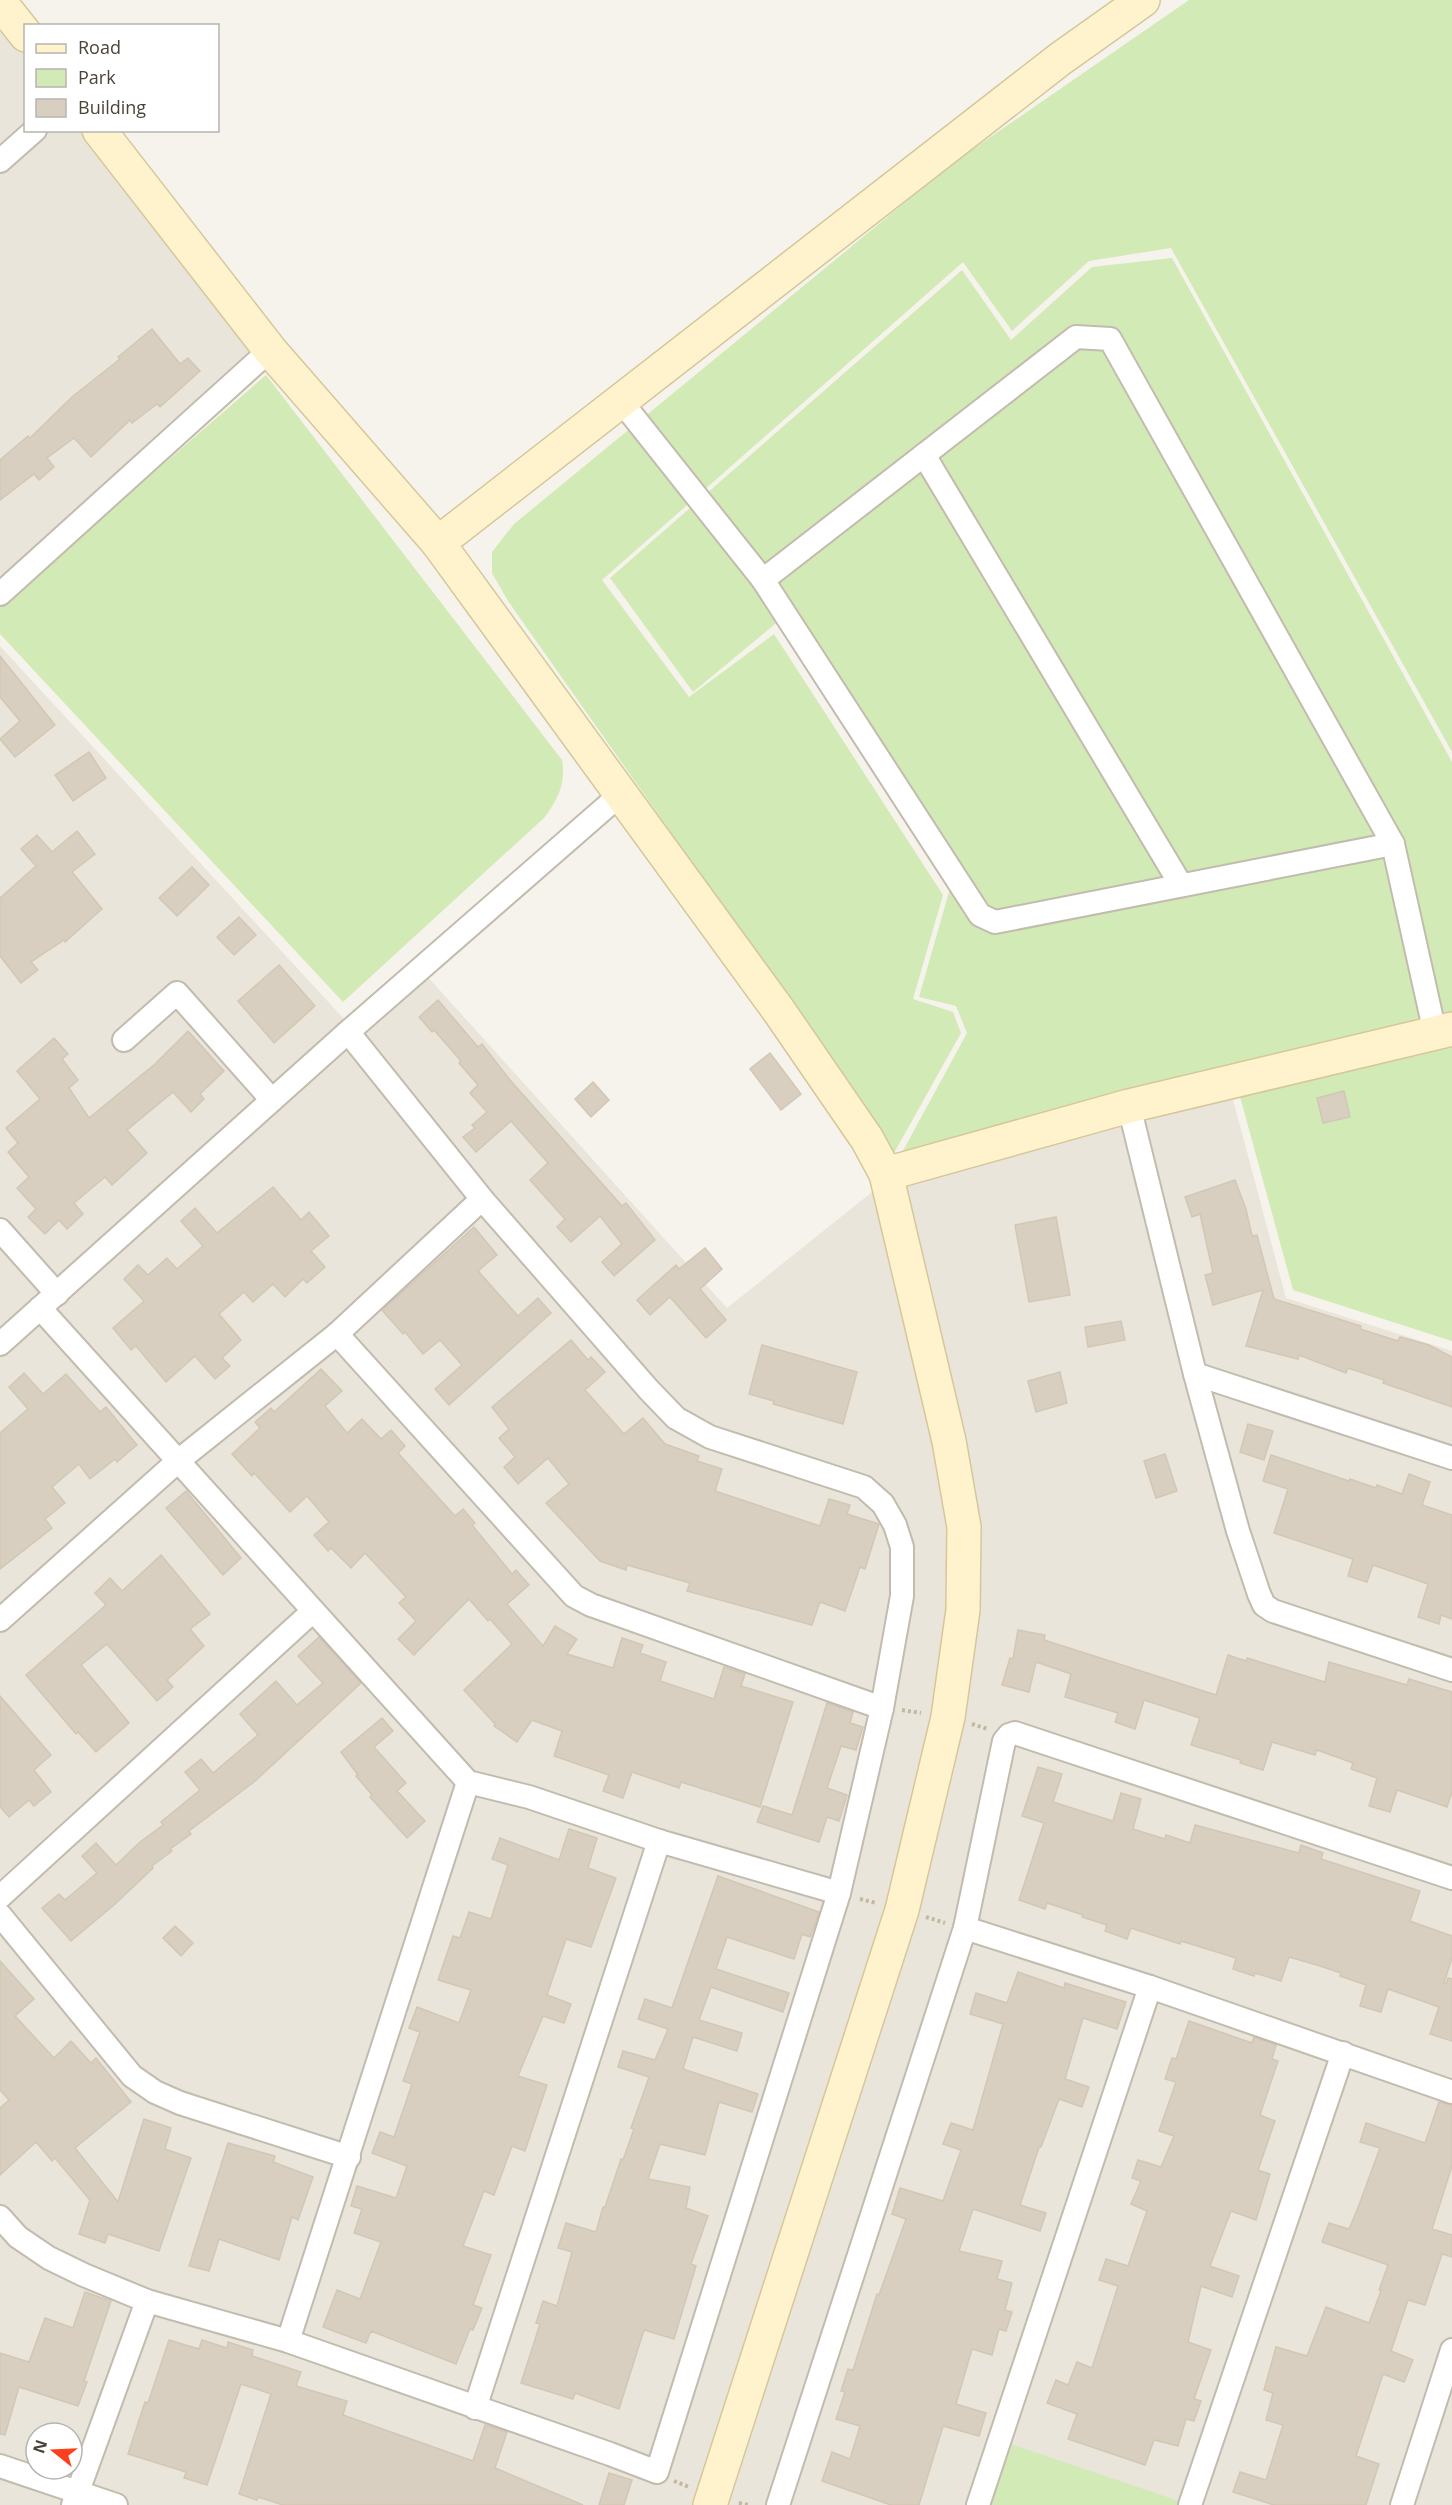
<svg xmlns="http://www.w3.org/2000/svg" width="1452" height="2505" font-family="'Open Sans',sans-serif">
  <style>
    .residential { fill: #eae5da; fill-rule: evenodd }
    .green { fill: #d2eab5 }
    .building { fill: #d8cfc1; stroke: #d3c7b4; stroke-width: 1.5 }
    .lines { fill: none; stroke-linecap: round; stroke-linejoin: round }
    .street-casing { stroke: #c2bbae; stroke-width: 26 }
    .secondary-casing { stroke: #d6c79b; stroke-width: 36 }
    .path { stroke: #c4b79f; stroke-width: 4; stroke-dasharray: 3 3; stroke-linecap: butt }
    .street { stroke: #fff; stroke-width: 22 }
    .secondary { stroke: #fff3cd; stroke-width: 33 }
  </style>
  <rect width="100%" height="100%" fill="#f6f3ec"/>
  <g class="residential">
    <polygon points="0,0 25,32 26,130 87,131 258,349 0,583"/>
    <path d="M0 646 357 1033 426 975 727 1308 882 1184 1231 1092 1286 1298 1452 1351V2505H0ZM36 2433H72V2469H36Z"/>
  </g>
  <g class="green">
    <polygon points="1189,0 1452,0 1452,752 1171,248 1089,261 1012,331 963,262 602,580 689,697 774,634 943,895 913,999 953,1012 961,1033 894,1153 879,1128 508,601 492,573 492,552 514,524 953,163"/>
    <polygon points="1172,258 1452,762 1452,1019 899,1158 967,1033 956,1006 919,997 957,864 792,610 693,692 610,578 962,270 1011,340 1092,267"/>
    <path d="M266 375 562 760C566 784 558 799 544 818L343 1002 0 634V606Z"/>
    <polygon points="1452,1044 1452,1341 1293,1290 1239,1093"/>
    <polygon points="1008,2443 1182,2502 1181,2505 987,2505"/>
  </g>
  <g class="building">
    <polygon points="152,329 180,364 188,358 200,371 160,407 157,404 132,423 130,420 91,457 74,438 47,458 54,467 39,480 34,474 0,500 0,460 28,436 30,438 72,397 120,359 118,357"/>
    <polygon points="0,656 55,725 15,757 0,739 20,721 0,697"/>
    <polygon points="89,752 106,778 73,801 55,775"/>
    <polygon points="77,831 95,854 72,872 102,909 65,942 64,940 31,962 38,970 21,983 0,956 0,898 36,866 21,849 37,835 52,852"/>
    <polygon points="192,867 209,885 177,916 159,898"/>
    <polygon points="239,917 256,935 234,955 217,937"/>
    <polygon points="279,965 315,1006 274,1043 238,1001"/>
    <polygon points="438,1000 478,1047 482,1044 510,1080 622,1206 626,1203 655,1240 614,1276 602,1262 622,1244 600,1216 571,1242 557,1227 565,1219 530,1180 548,1163 511,1121 476,1152 463,1137 475,1128 472,1125 487,1112 470,1093 478,1085 459,1063 461,1061 434,1030 432,1032 419,1017"/>
    <polygon points="188,1031 224,1071 200,1094 204,1099 191,1112 173,1092 127,1130 147,1153 112,1185 105,1177 74,1203 83,1214 67,1229 59,1220 45,1234 28,1217 36,1209 17,1188 29,1177 8,1152 18,1143 6,1128 40,1099 17,1071 54,1038 68,1054 62,1059 78,1080 69,1088 89,1118 155,1064"/>
    <polygon points="770,1053 801,1094 781,1110 750,1069"/>
    <polygon points="593,1082 609,1100 591,1117 575,1099"/>
    <polygon points="1344,1091 1350,1117 1323,1123 1317,1098"/>
    <polygon points="1235,1180 1246,1209 1252,1236 1257,1235 1274,1299 1361,1326 1360,1329 1398,1341 1400,1337 1429,1345 1452,1357 1452,1407 1383,1383 1384,1380 1348,1368 1346,1373 1299,1355 1298,1359 1246,1346 1263,1290 1213,1305 1205,1275 1213,1273 1200,1214 1192,1217 1185,1197"/>
    <polygon points="273,1187 301,1220 309,1212 329,1236 311,1251 325,1267 307,1283 303,1279 285,1297 273,1284 253,1302 244,1292 219,1314 241,1340 222,1358 230,1366 215,1379 195,1356 166,1382 136,1346 131,1350 113,1328 144,1301 124,1279 138,1265 148,1275 167,1258 177,1269 203,1246 181,1221 195,1208 217,1233"/>
    <polygon points="1056,1217 1070,1295 1029,1302 1015,1225"/>
    <polygon points="474,1227 497,1255 478,1271 518,1316 538,1298 551,1313 449,1405 435,1389 462,1365 440,1340 423,1354 405,1332 403,1334 382,1310"/>
    <polygon points="705,1248 722,1269 700,1289 726,1320 706,1338 670,1297 650,1315 637,1300 676,1265 679,1269"/>
    <polygon points="1121,1321 1125,1340 1088,1347 1085,1327"/>
    <polygon points="571,1340 588,1360 591,1357 605,1372 585,1390 624,1434 643,1418 665,1444 699,1456 697,1461 722,1469 715,1491 820,1526 829,1499 850,1505 847,1514 879,1524 865,1569 860,1567 845,1611 820,1602 812,1625 687,1591 690,1583 627,1565 626,1570 600,1561 546,1503 569,1484 548,1458 518,1484 504,1467 515,1457 499,1438 509,1429 492,1407"/>
    <polygon points="762,1345 857,1372 843,1424 773,1404 774,1401 749,1394"/>
    <polygon points="321,1369 342,1391 325,1406 347,1433 362,1419 381,1439 391,1430 405,1446 398,1453 455,1516 463,1509 475,1523 472,1525 512,1574 516,1570 529,1585 507,1604 543,1646 555,1626 577,1639 567,1654 613,1668 622,1638 643,1645 640,1653 666,1662 660,1681 714,1699 724,1667 745,1674 741,1686 793,1702 760,1807 681,1782 679,1788 632,1772 623,1798 603,1791 609,1775 554,1756 562,1731 532,1720 517,1742 494,1726 495,1724 464,1690 512,1644 490,1619 488,1621 469,1599 414,1655 398,1639 416,1621 399,1603 406,1597 365,1553 351,1568 331,1548 328,1551 314,1535 329,1522 307,1496 290,1512 254,1473 252,1476 232,1454 260,1428 255,1422 271,1408 274,1412"/>
    <polygon points="1060,1372 1067,1403 1036,1412 1028,1381"/>
    <polygon points="24,1373 43,1394 66,1374 100,1412 106,1407 137,1445 117,1462 115,1459 90,1479 79,1464 52,1487 65,1503 45,1519 52,1528 0,1569 0,1433 28,1409 9,1387"/>
    <polygon points="1248,1424 1273,1431 1264,1460 1240,1452"/>
    <polygon points="1165,1454 1177,1491 1156,1498 1144,1461"/>
    <polygon points="1271,1455 1349,1481 1350,1479 1376,1488 1377,1485 1402,1494 1409,1474 1430,1482 1422,1505 1452,1515 1452,1619 1441,1615 1439,1624 1418,1617 1428,1584 1373,1565 1367,1582 1348,1576 1353,1559 1274,1533 1288,1489 1263,1481"/>
    <polygon points="186,1491 241,1558 223,1575 166,1508"/>
    <polygon points="161,1555 210,1614 190,1629 204,1646 167,1680 173,1687 157,1701 107,1644 81,1665 129,1723 96,1752 78,1732 76,1734 26,1675 106,1605 95,1593 110,1578 122,1591"/>
    <polygon points="1018,1630 1045,1635 1044,1640 1216,1695 1228,1655 1246,1661 1247,1658 1325,1682 1329,1662 1407,1685 1409,1679 1452,1692 1452,1792 1447,1807 1397,1790 1390,1812 1369,1806 1377,1778 1351,1769 1353,1763 1317,1750 1315,1755 1272,1742 1263,1770 1240,1763 1241,1760 1191,1745 1200,1718 1144,1700 1135,1729 1115,1722 1118,1713 1065,1697 1071,1674 1036,1662 1029,1692 1002,1685 1010,1658 1013,1659"/>
    <polygon points="319,1637 361,1683 254,1782 189,1831 191,1834 170,1849 172,1851 152,1866 153,1868 114,1905 71,1941 42,1908 59,1894 65,1900 97,1873 82,1856 96,1843 116,1865 140,1842 163,1825 161,1822 200,1790 185,1772 201,1759 213,1773 258,1735 240,1714 276,1681 297,1705 323,1683 298,1656"/>
    <polygon points="0,1696 51,1755 34,1770 51,1792 34,1806 29,1800 9,1817 0,1807"/>
    <polygon points="827,1703 853,1712 850,1723 863,1727 856,1750 841,1746 827,1788 847,1795 839,1821 827,1817 819,1842 757,1822 763,1806 792,1815"/>
    <polygon points="382,1718 393,1731 374,1747 406,1783 397,1791 425,1821 407,1838 370,1797 372,1795 356,1776 358,1775 341,1752"/>
    <polygon points="1038,1767 1062,1774 1053,1802 1113,1821 1121,1793 1141,1799 1133,1829 1165,1839 1166,1835 1190,1843 1195,1825 1299,1853 1301,1845 1323,1853 1321,1859 1420,1891 1410,1921 1452,1936 1452,1958 1444,1983 1446,1984 1448,1978 1452,1979 1452,2041 1430,2034 1439,2007 1388,1989 1381,2012 1360,2006 1366,1985 1340,1976 1341,1973 1320,1966 1289,1957 1281,1981 1255,1973 1254,1976 1233,1969 1236,1958 1181,1941 1180,1944 1131,1928 1127,1939 1105,1931 1107,1925 1082,1917 1083,1915 1047,1903 1045,1909 1019,1900 1044,1823 1022,1816"/>
    <polygon points="569,1829 597,1838 588,1868 616,1878 591,1947 566,1939 547,1995 571,2004 564,2023 543,2016 518,2076 547,2085 525,2151 512,2146 494,2195 484,2191 463,2246 491,2255 473,2305 482,2308 473,2330 470,2329 456,2364 371,2331 366,2343 323,2327 337,2290 360,2299 381,2242 354,2233 362,2209 351,2206 357,2186 396,2198 407,2166 372,2153 380,2132 394,2137 412,2084 403,2081 420,2032 409,2028 417,2007 459,2023 471,1990 438,1980 453,1936 460,1938 469,1912 491,1919 508,1865 492,1859 500,1838 559,1860"/>
    <polygon points="718,1876 819,1912 810,1937 802,1934 794,1959 727,1937 716,1969 789,1993 783,2012 711,1987 699,2020 742,2033 737,2051 693,2037 683,2069 758,2094 752,2112 719,2102 705,2155 660,2144 648,2179 690,2187 686,2208 708,2216 691,2264 696,2266 674,2339 644,2330 619,2409 575,2393 573,2399 521,2383 540,2324 536,2323 543,2301 557,2306 572,2252 558,2248 566,2223 596,2232 603,2207 605,2207 621,2159 623,2160 634,2129 631,2128 649,2077 618,2067 623,2051 655,2060 668,2029 638,2019 645,1999 672,2008"/>
    <polygon points="175,1926 193,1943 181,1956 163,1938"/>
    <polygon points="0,1961 34,1999 15,2016 54,2058 71,2041 91,2063 96,2058 131,2102 75,2148 118,2202 144,2119 171,2128 165,2149 191,2158 159,2251 108,2234 105,2243 79,2234 90,2200 55,2158 52,2161 36,2142 0,2175 0,2108 9,2100 0,2090"/>
    <polygon points="1018,1972 1064,1988 1065,1983 1126,2002 1117,2029 1083,2018 1065,2079 1089,2087 1082,2107 1059,2099 1041,2147 1039,2147 1020,2205 1046,2213 1040,2231 973,2209 959,2251 1002,2261 997,2279 1012,2283 1005,2310 1012,2312 1006,2331 999,2329 992,2355 972,2349 956,2404 986,2413 979,2436 943,2426 919,2505 891,2505 822,2481 832,2452 850,2459 860,2426 836,2419 845,2392 841,2391 848,2369 853,2370 877,2294 879,2295 906,2219 892,2214 900,2188 943,2201 961,2150 943,2144 951,2123 973,2130 1003,2024 970,2014 976,1993 1007,2003"/>
    <polygon points="1189,2021 1252,2043 1254,2037 1276,2045 1272,2059 1278,2061 1260,2115 1275,2121 1258,2170 1270,2174 1256,2220 1231,2211 1210,2266 1239,2276 1232,2297 1201,2286 1188,2342 1211,2350 1194,2399 1201,2401 1194,2421 1186,2419 1178,2446 1154,2440 1145,2465 1068,2439 1077,2414 1047,2403 1056,2380 1068,2385 1077,2362 1092,2368 1118,2286 1099,2280 1106,2259 1128,2266 1147,2211 1131,2204 1141,2181 1132,2178 1138,2160 1161,2167 1174,2136 1159,2131 1176,2082 1165,2079 1172,2058 1176,2059"/>
    <polygon points="1439,2102 1452,2105 1452,2166 1432,2229 1452,2235 1452,2257 1442,2254 1425,2305 1408,2300 1391,2351 1413,2360 1404,2382 1383,2374 1356,2456 1379,2464 1366,2505 1274,2505 1233,2492 1240,2472 1266,2480 1283,2425 1266,2420 1273,2393 1264,2390 1276,2347 1307,2356 1326,2307 1369,2323 1381,2291 1379,2290 1388,2265 1322,2242 1329,2223 1349,2229 1359,2205 1380,2148 1360,2142 1366,2123 1425,2143"/>
    <polygon points="228,2143 275,2156 273,2162 313,2177 298,2220 292,2217 279,2260 219,2239 209,2271 189,2266"/>
    <polygon points="85,2292 111,2301 84,2381 87,2382 78,2406 19,2387 5,2435 0,2434 0,2353 29,2362 45,2318 73,2328"/>
    <polygon points="169,2340 199,2349 202,2340 227,2348 228,2342 253,2350 252,2356 301,2372 296,2386 347,2401 343,2415 473,2461 485,2425 507,2432 495,2468 583,2505 283,2505 258,2497 257,2500 239,2494 271,2394 241,2384 207,2485 184,2478 186,2472 128,2454 145,2402 148,2403"/>
    <polygon points="609,2473 632,2480 624,2505 599,2505"/>
  </g>
  <g class="lines">
    <g class="street-casing">
      <g id="street">
        <polyline points="0,161 35,130"/>
        <polyline points="621,401 763,580 980,915 995,922 1393,844"/>
        <polyline points="924,455 1181,885"/>
        <polyline points="763,580 1076,337 1110,339 1393,844 1435,1033"/>
        <polyline points="0,594 270,350"/>
        <polyline points="124,1040 177,993 272,1100"/>
        <polyline points="1129,1106 1195,1374 1238,1531 1259,1594 1264,1605 1273,1611 1452,1670"/>
        <polyline points="0,1230 57,1294"/>
        <polyline points="40,1308 468,1782 529,1797 659,1841 839,1893"/>
        <polyline points="337,1334 574,1596 591,1605 882,1708"/>
        <polyline points="0,1344 348,1032 622,793"/>
        <polyline points="1195,1374 1452,1458"/>
        <polyline points="0,1620 178,1461 337,1334 482,1199"/>
        <polyline points="0,1897 313,1611"/>
        <polyline points="0,1915 132,2076 155,2092 180,2103 349,2157"/>
        <polyline points="965,1928 1150,1987 1452,2092"/>
        <polyline points="0,2217 18,2237 49,2258 84,2275 147,2301 288,2341 610,2454 657,2472 839,1893 882,1708 902,1596 902,1547 895,1525 883,1504 864,1487 710,1437 676,1418 649,1390 482,1199 348,1032"/>
        <polyline points="288,2341 468,1782"/>
        <polyline points="475,2408 659,1841"/>
        <polyline points="0,2466 116,2505"/>
        <polyline points="73,2505 147,2301"/>
        <polyline points="778,2505 965,1928 1004,1741 1009,1735 1015,1733 1452,1878"/>
        <polyline points="978,2505 1150,1987"/>
        <polyline points="1190,2505 1343,2053"/>
        <polyline points="1402,2505 1452,2350"/>
      </g>
    </g>
    <g class="secondary-casing">
      <g id="secondary">
        <polyline points="0,2 26,35"/>
        <polyline points="99,130 270,350 438,543 779,1011 867,1139 886,1174 949,1441 964,1527 963,1610 948,1717 902,1910 710,2505"/>
        <polyline points="438,543 1060,59 1143,0"/>
        <polyline points="886,1174 1129,1106 1452,1029"/>
      </g>
    </g>
    <g class="path">
      <polyline points="902,1710 921,1713"/>
      <polyline points="972,1724 988,1729"/>
      <polyline points="860,1899 876,1903"/>
      <polyline points="926,1917 945,1923"/>
      <polyline points="674,2481 689,2487"/>
      <polyline points="739,2503 749,2505"/>
    </g>
    <use href="#street" class="street"/>
    <use href="#secondary" class="secondary"/>
  </g>
  <rect x="24" y="24" width="195" height="108" fill="#ffffff" stroke="#b7b4b0" stroke-width="1.5"/>
  <rect x="36" y="44" width="30" height="9" fill="#fff3cd" stroke="#b7b4b0" stroke-width="1.5"/>
  <text x="78" y="54" font-size="18" fill="#4b4439">Road</text>
  <rect x="36" y="69" width="30" height="18" fill="#d2eab5" stroke="#b7b4b0" stroke-width="1.5"/>
  <text x="78" y="84" font-size="18" fill="#4b4439">Park</text>
  <rect x="36" y="99" width="30" height="18" fill="#d8cfc1" stroke="#b7b4b0" stroke-width="1.5"/>
  <text x="78" y="114" font-size="18" fill="#4b4439">Building</text>
  <g transform="translate(54 2451) rotate(288)"><circle r="28" fill="#ffffff" stroke="#b7b4b0" stroke-width="1.5"/>
  <path d="M0-4.5L10 22L0 15L-10 22Z" fill="#fc3f1d"/>
  <text y="-9" font-size="16" font-weight="bold" text-anchor="middle" fill="#4b4439">N</text>
  </g>
</svg>
